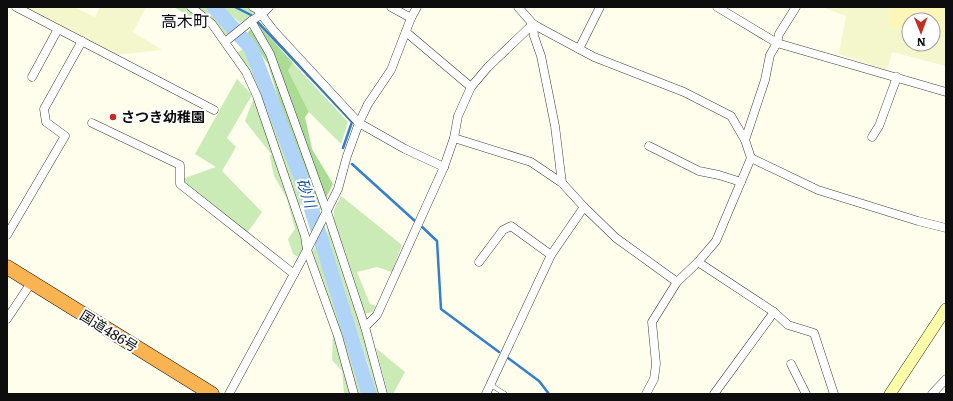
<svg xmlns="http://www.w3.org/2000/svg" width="953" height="401" font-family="Literata,'Noto Sans JP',serif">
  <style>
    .farmland { fill: #f4f6cc }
    .green { fill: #caebb5 }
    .forest { fill: #abdc94 }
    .sand { fill: #fcf6b8 }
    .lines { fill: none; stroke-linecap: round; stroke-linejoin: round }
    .stream { stroke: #347ed2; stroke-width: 2.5 }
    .river { stroke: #b0d3f8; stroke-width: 15 }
    .lane-casing { stroke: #404040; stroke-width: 5 }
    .street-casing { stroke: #404040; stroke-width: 9 }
    .secondary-casing { stroke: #2f2f2f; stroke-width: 12 }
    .highway-casing { stroke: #1e1e1e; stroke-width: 15 }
    .lane { stroke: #fff; stroke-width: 4 }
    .street { stroke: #fff; stroke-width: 8 }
    .secondary { stroke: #fdffa8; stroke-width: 11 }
    .highway { stroke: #f9b451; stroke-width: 14 }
    .poi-dot { fill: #c22e20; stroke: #fff; stroke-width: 1.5 }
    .labels { text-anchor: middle; stroke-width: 4; stroke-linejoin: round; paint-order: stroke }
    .poi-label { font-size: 14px; font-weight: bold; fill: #0d0d0d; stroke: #fff; text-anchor: start }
    .street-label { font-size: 14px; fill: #0d0d0d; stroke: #fff }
    .water-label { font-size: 15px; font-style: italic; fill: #1250a3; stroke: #fff }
    .quarter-label { font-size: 16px; fill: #0d0d0d; stroke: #fff }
  </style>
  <rect width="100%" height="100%" fill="#fffeed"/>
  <g class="farmland">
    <polygon points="25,7 76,7 76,8 95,17 100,7 146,7 133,32 162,50 116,55 25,9"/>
    <polygon points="822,7 890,7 889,28 909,30 909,44 933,44 933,32 946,34 946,66 892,52 887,70 839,54 846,16"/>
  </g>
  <g class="green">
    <polygon points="174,7 210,7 231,31 224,37 206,22 201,24"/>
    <polygon points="223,7 249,7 258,13 240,23"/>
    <polygon points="243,49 251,64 268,103 304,201 299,207 304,247 298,257 293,254 288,239 295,229 287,199 274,176 270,157 271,154 245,121 257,89 237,53"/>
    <polygon points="293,63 348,122 341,144 309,112 287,68"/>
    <polygon points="237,79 252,95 227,138 236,147 222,171 262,212 247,233 183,182 182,179 216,167 195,154"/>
    <polygon points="341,196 402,245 392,272 377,267 357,272 370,304 376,306 373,312 364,314 334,222 334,210"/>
    <polygon points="328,224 379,384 381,394 376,394 369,367 327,237"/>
    <polygon points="316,246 347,336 365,394 357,394 335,318 312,251"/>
    <polygon points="333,329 351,394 344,394 342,371 332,360"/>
    <polygon points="376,348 405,372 394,392 394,394 388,394"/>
  </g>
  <polygon class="forest" points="257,23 293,63 288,70 309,112 305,117 312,149 333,184 320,210 309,192 288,130 268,64 247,33"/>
  <polygon class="sand" points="890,7 946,7 946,34 933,32 933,20 909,20 909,30 889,28"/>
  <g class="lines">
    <g class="stream">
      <polyline points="235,7 251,15 352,122 343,148"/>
      <polyline points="352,164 416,222"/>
      <polyline points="420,225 437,241 441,309 499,352"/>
      <polyline points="508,358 539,381 549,394"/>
    </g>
    <polyline class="river" points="214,7 251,48 305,188 369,394"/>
    <g class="lane-casing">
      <polyline id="lane" points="491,385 505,394"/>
    </g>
    <g class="street-casing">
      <g id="street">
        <polyline points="16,7 214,110"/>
        <polyline points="191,7 212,24 246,72 257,96 305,236 307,250 338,336 354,394"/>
        <polyline points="253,7 257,9 274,31 359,123 405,149 444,167"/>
        <polyline points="391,7 411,18"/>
        <polyline points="518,7 533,24 540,28 594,57 684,92 731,116 745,140"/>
        <polyline points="717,7 777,43 946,92"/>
        <polyline points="251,21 270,54 327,212 365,327 383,394"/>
        <polyline points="533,24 534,36 541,56 555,126 562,183"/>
        <polyline points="406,32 471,87"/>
        <polyline points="225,42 251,21 261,15 269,7"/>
        <polyline points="579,49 600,7"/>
        <polyline points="32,77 58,29"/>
        <polyline points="92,123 180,165 180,184 294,274"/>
        <polyline points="872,137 879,126 897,77"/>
        <polyline points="454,138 531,162 562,183 584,207 616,238 677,282"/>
        <polyline points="649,146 699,171 719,175 741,182"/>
        <polyline points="751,158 818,190 918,221 946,228"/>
        <polyline points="7,235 65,136 46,122 44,109 82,41"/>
        <polyline points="479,262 503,230 511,226 551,255"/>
        <polyline points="698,262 774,312 788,325 814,333 834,394"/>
        <polyline points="7,319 31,283"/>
        <polyline points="365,327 377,315 444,167 454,138 458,116 471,87 488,67 533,24"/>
        <polyline points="791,364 806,394"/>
        <polyline points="229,394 307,250 338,189 347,156 359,123 368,104 391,70 411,18 417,7"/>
        <polyline points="486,394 551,255 584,207"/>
        <polyline points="646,394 654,379 656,364 652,322 677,282 698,262 716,241 751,158 745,140 765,80 770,55 777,43 779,34 796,7"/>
        <polyline points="714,394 774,312"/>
        <polyline points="932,394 946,379"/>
      </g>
    </g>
    <g class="secondary-casing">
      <polyline id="secondary" points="890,394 946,309"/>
    </g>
    <g class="highway-casing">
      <polyline id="highway" points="7,267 212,394"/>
    </g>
    <use href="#lane" class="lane"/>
    <use href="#street" class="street"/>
    <use href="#secondary" class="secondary"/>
    <use href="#highway" class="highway"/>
  </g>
  <circle class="poi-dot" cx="113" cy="117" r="4"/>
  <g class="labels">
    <g class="poi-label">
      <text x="121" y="122">さつき幼稚園</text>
    </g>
    <g class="street-label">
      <text transform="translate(109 331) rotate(32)" y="5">国道486号</text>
    </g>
    <g class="water-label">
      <text transform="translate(306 193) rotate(71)" y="5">砂川</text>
    </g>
    <g class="quarter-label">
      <text x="185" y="27">高木町</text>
    </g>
  </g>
  <rect width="953" height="401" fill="none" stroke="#0d0d0d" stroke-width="16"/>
  <g transform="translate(921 32) rotate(179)"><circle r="19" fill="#ffffff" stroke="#9e9e9e"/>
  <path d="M0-3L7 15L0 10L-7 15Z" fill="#c22e20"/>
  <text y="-6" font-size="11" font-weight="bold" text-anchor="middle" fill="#0d0d0d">N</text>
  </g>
</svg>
